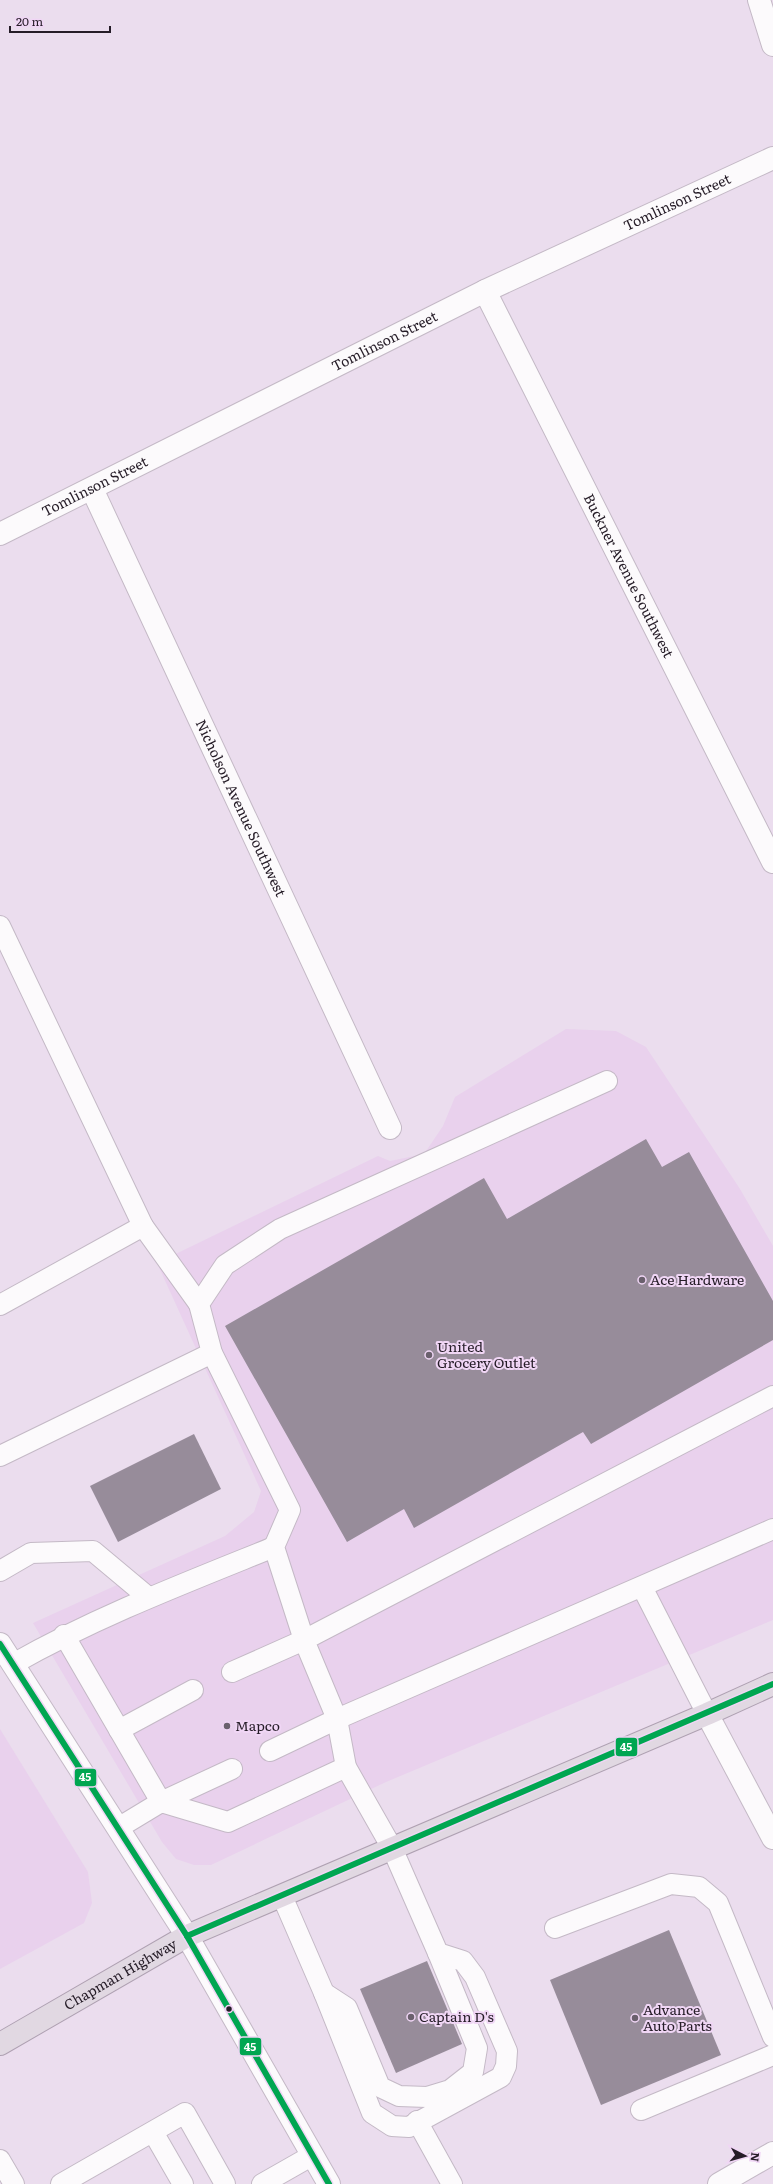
<svg xmlns="http://www.w3.org/2000/svg" width="773" height="2184" font-family="Literata,serif">
  <style>
    .built { fill: #e9d1ed }
    .building { fill: #978c9a }
    .lines { fill: none; stroke-linecap: round; stroke-linejoin: round }
    .lane-casing { stroke: #c4b9c6; stroke-width: 22 }
    .street-casing { stroke: #c4b9c6; stroke-width: 24 }
    .highway-casing { stroke: #afa1b2; stroke-width: 24 }
    .lane { stroke: #fcfafc; stroke-width: 20 }
    .street { stroke: #fcfafc; stroke-width: 22 }
    .highway { stroke: #e1d8e2; stroke-width: 22 }
    .bus-1-casing { stroke: #f0d6f5; stroke-width: 9 }
    .bus-1 { stroke: #00a651; stroke-width: 6 }
    .poi-dot { fill: #6a606d; stroke: #f0d6f5; stroke-width: 1.5 }
    .bus-dot { fill: #251c27; stroke: #f0d6f5; stroke-width: 1.5 }
    .labels { text-anchor: middle; stroke-width: 4; stroke-linejoin: round; paint-order: stroke }
    .street-label { font-size: 14px; fill: #251c27; stroke: #f0d6f5 }
    .poi-label { font-size: 14px; fill: #251c27; stroke: #f0d6f5; text-anchor: start }
    .line-badge { stroke: #f0d6f5; stroke-width: 1.5 }
    .badge-label { font-size: 11px; text-anchor: middle; font-weight: bold; fill: #fff }
  </style>
  <rect width="100%" height="100%" fill="#ebddee"/>
  <g class="built">
    <polygon points="566,1029 616,1031 646,1047 740,1189 773,1246 773,1620 386,1782 211,1865 194,1865 176,1859 162,1842 33,1623 225,1536 254,1512 261,1491 157,1263 378,1156 390,1161 424,1154 443,1126 455,1097"/>
    <polygon points="0,1729 88,1872 92,1903 84,1923 0,1969"/>
  </g>
  <g class="building">
    <polygon points="646,1139 662,1167 689,1152 773,1301 773,1340 591,1444 583,1432 414,1528 404,1509 347,1542 225,1326 484,1178 507,1219"/>
    <polygon points="194,1434 221,1489 118,1542 90,1486"/>
    <polygon points="669,1930 721,2055 601,2105 550,1980"/>
    <polygon points="427,1961 462,2044 396,2073 360,1989"/>
  </g>
  <g class="lines">
    <g class="lane-casing">
      <g id="lane">
        <polyline points="0,926 143,1226"/>
        <polyline points="0,1305 143,1226 199,1304"/>
        <polyline points="0,1456 212,1353"/>
        <polyline points="0,1571 31,1553 93,1551 148,1597"/>
        <polyline points="642,1587 707,1714"/>
        <polyline points="64,1635 161,1802 232,1769"/>
        <path d="M13 1664C96 1617 185 1583 274 1547"/>
        <polyline points="232,1672 304,1640 274,1547 290,1510 212,1353 199,1304 225,1265 280,1229 607,1081"/>
        <polyline points="119,1730 193,1690"/>
        <polyline points="270,1751 337,1719 773,1529"/>
        <polyline points="118,1828 161,1802 228,1822 346,1767"/>
        <polyline points="282,1896 324,1993 372,2113 392,2126 409,2127 501,2077 506,2066 507,2051 475,1977 463,1961 438,1953 392,1848 346,1767 337,1719 304,1640 773,1396"/>
        <polyline points="555,1928 671,1884 699,1887 718,1903 773,2037"/>
        <polyline points="324,1993 347,2008 380,2087 399,2096 427,2097 450,2090 473,2072 477,2048 438,1953"/>
        <polyline points="641,2110 773,2055"/>
        <polyline points="417,2121 452,2184"/>
        <polyline points="153,2132 183,2184"/>
        <polyline points="0,2160 14,2184"/>
        <polyline points="61,2184 185,2113 225,2184"/>
        <polyline points="262,2184 313,2155"/>
      </g>
    </g>
    <g class="street-casing">
      <g id="street">
        <polyline points="759,0 773,45"/>
        <path id="s1" d="M485 291 773 862"/>
        <path id="s2" d="M92 489 390 1128"/>
        <path id="s3" d="M0 534 485 291 773 158"/>
        <polyline points="0,1644 187,1936 329,2184"/>
        <polyline points="707,1714 773,1838"/>
        <polyline points="719,2184 773,2153"/>
      </g>
    </g>
    <g class="highway-casing">
      <g id="highway">
        <path id="s4" d="M0 2044 187 1936 707 1714 773 1684"/>
      </g>
    </g>
    <use href="#lane" class="lane"/>
    <use href="#street" class="street"/>
    <use href="#highway" class="highway"/>
    <g class="bus-1-casing">
      <g id="bus-1">
        <polyline points="0,1644 187,1936 329,2184"/>
        <polyline points="187,1936 773,1684"/>
      </g>
    </g>
    <use href="#bus-1" class="bus-1"/>
  </g>
  <g class="poi-dot">
    <circle cx="642" cy="1280" r="4"/>
    <circle cx="429" cy="1355" r="4"/>
    <circle cx="227" cy="1726" r="4"/>
    <circle cx="411" cy="2017" r="4"/>
    <circle cx="635" cy="2018" r="4"/>
  </g>
  <circle class="bus-dot" cx="229" cy="2009" r="3.5"/>
  <g class="labels">
    <g class="street-label">
      <text dy="5" stroke="none"><textPath href="#s3" startOffset="754">Tomlinson Street</textPath></text>
      <text dy="5" stroke="none"><textPath href="#s3" startOffset="430">Tomlinson Street</textPath></text>
      <text dy="5" stroke="none"><textPath href="#s3" startOffset="106">Tomlinson Street</textPath></text>
      <text dy="5" stroke="none"><textPath href="#s1" startOffset="319">Buckner Avenue Southwest</textPath></text>
      <text dy="5" stroke="none"><textPath href="#s2" startOffset="352">Nicholson Avenue Southwest</textPath></text>
      <text dy="5" stroke="none"><textPath href="#s4" startOffset="139">Chapman Highway</textPath></text>
    </g>
    <g class="poi-label">
      <text x="650" y="1285">Ace Hardware</text>
      <text x="437" y="1352">United<tspan x="437" dy="16">Grocery Outlet</tspan></text>
      <text x="235" y="1731">Mapco</text>
      <text x="643" y="2015">Advance<tspan x="643" dy="16">Auto Parts</tspan></text>
      <text x="419" y="2022">Captain D's</text>
    </g>
  </g>
  <g class="line-badge">
    <rect x="615" y="1737" width="23" height="20" rx="4" fill="#00a651"/>
    <rect x="74" y="1768" width="23" height="19" rx="4" fill="#00a651"/>
    <rect x="239" y="2037" width="23" height="19" rx="4" fill="#00a651"/>
  </g>
  <g class="badge-label">
    <text x="626" y="1751">45</text>
    <text x="85" y="1781">45</text>
    <text x="250" y="2051">45</text>
  </g>
  <g transform="translate(745 2156) rotate(96)" stroke="#f0d6f5" stroke-width="3" paint-order="stroke">
  <path d="M0-3L7 15L0 10L-7 15Z" fill="#251c27"/>
  <text y="-6" font-size="11" font-weight="bold" text-anchor="middle" fill="#251c27">N</text>
  </g>
  <path d="M10 26v6h100v-6" fill="none" stroke="#251c27" stroke-width="2"/>
  <text x="16" y="26" font-size="12" fill="#251c27" stroke="#f0d6f5" stroke-width="3" paint-order="stroke">20 m</text>
</svg>
